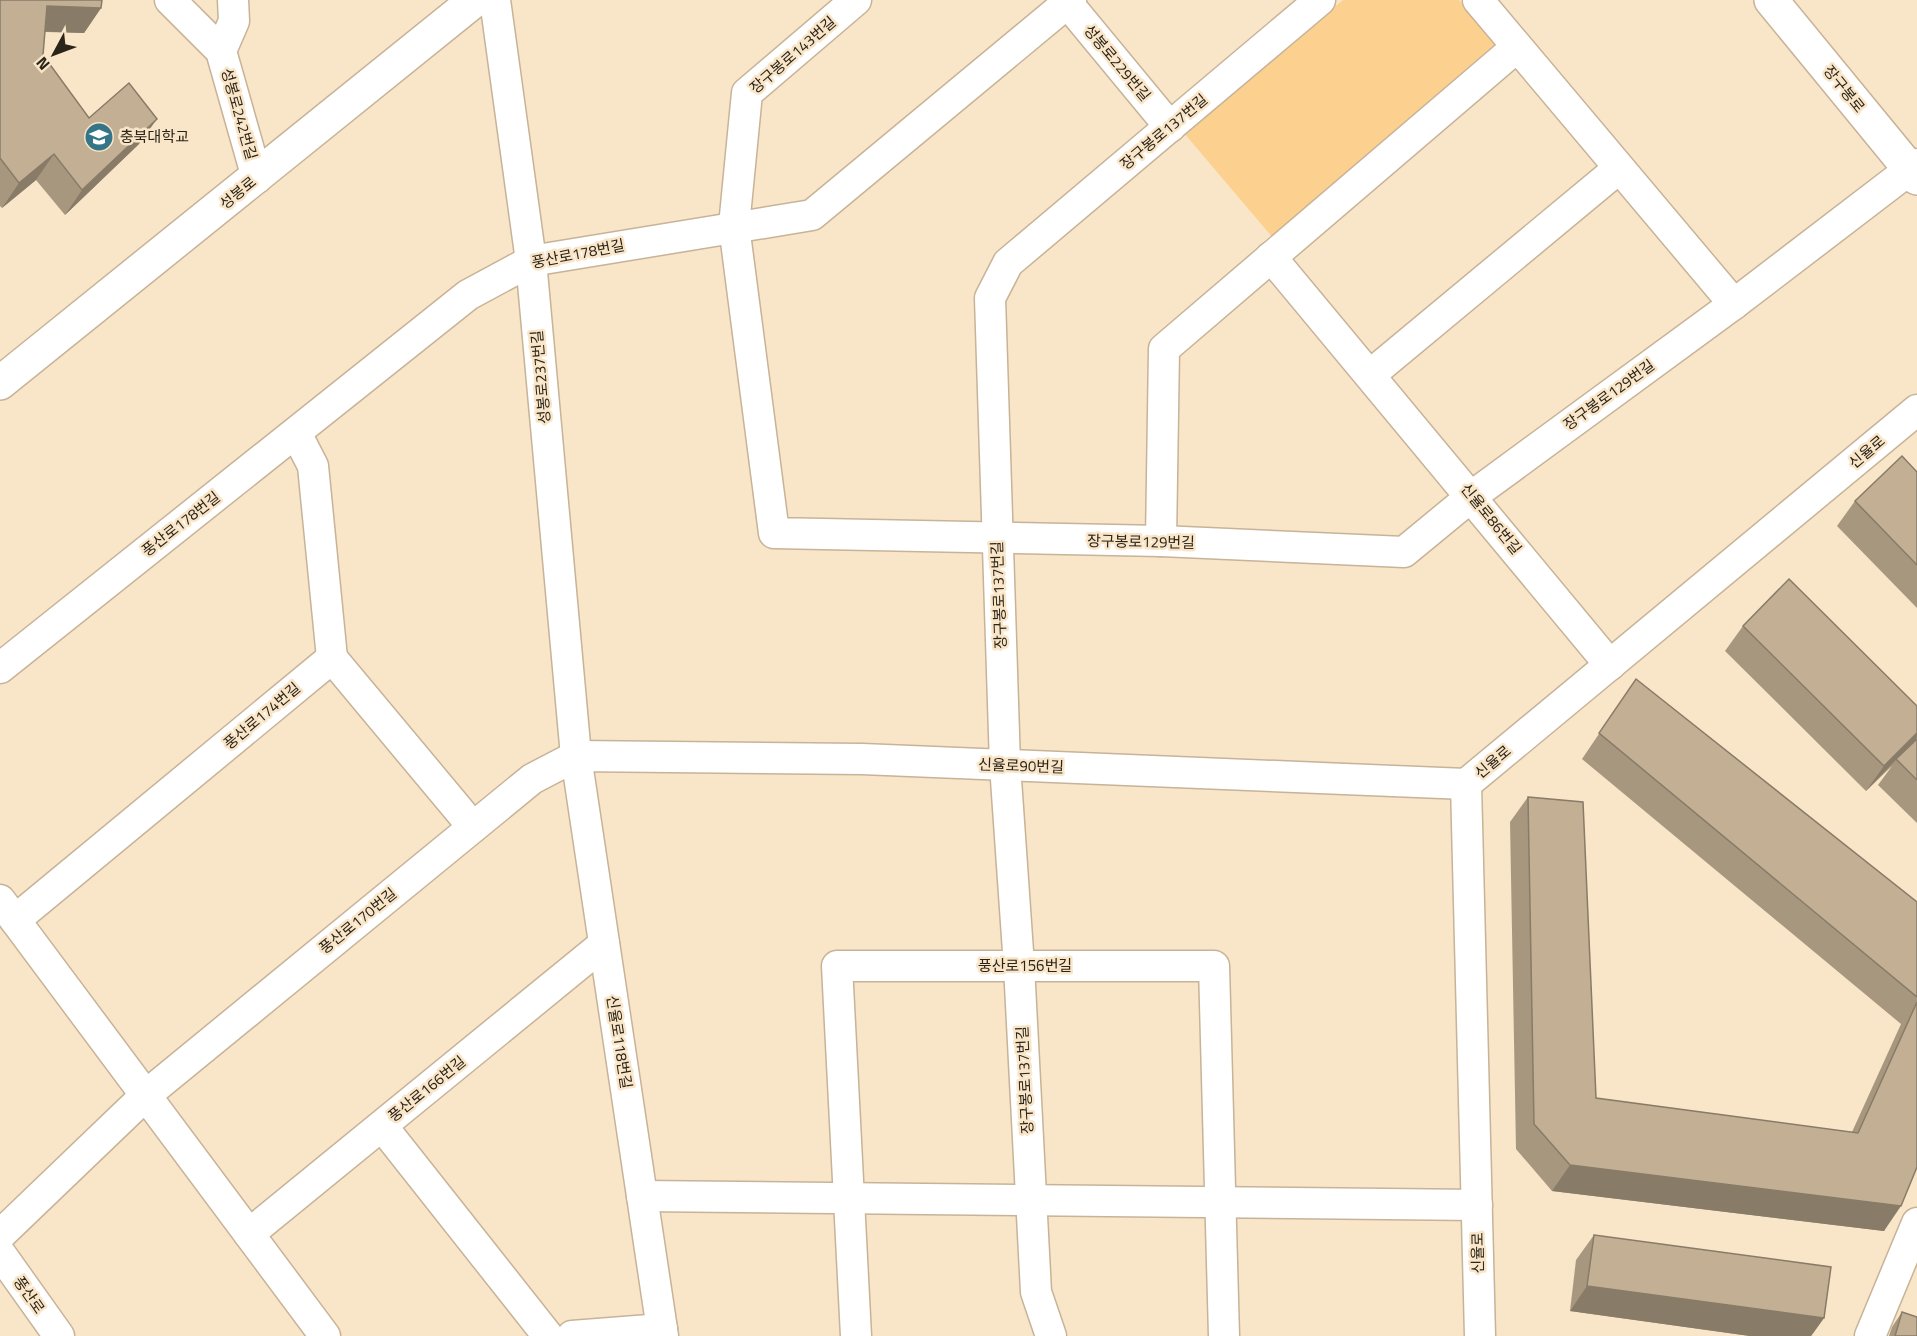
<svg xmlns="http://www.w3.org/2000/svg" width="1917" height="1336" font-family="'Titillium Web','Noto Sans KR',sans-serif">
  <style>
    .green { fill: #fcd08e }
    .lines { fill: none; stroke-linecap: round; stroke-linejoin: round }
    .street-casing { stroke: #c7b398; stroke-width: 33 }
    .secondary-casing { stroke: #c7b398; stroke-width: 36 }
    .street { stroke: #fff; stroke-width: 30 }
    .secondary { stroke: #fff; stroke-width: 33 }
    .wall { fill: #a8977f }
    .shaded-wall { fill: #887b68 }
    .building { fill: #c3b094; stroke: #887b68; stroke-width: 1.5 }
    .labels { text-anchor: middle; stroke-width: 5; stroke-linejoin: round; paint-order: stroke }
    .street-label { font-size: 15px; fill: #2b2419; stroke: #f9e5c8 }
    .poi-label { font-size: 15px; fill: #2b2419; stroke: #f9e5c8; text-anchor: start }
  </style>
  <rect width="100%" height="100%" fill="#f9e5c8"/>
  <polygon class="green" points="1343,0 1459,0 1499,47 1273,238 1184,133"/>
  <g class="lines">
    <g class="street-casing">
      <g id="street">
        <polyline points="170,0 221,51 257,178"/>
        <polyline points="495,0 531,261 576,756 663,1336"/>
        <polyline points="856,0 747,93 734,226 774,533 1161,541 1404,552 1472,496 1734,304 1917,164"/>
        <polyline points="1065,0 1170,127"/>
        <polyline points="1478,0 1734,304"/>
        <polyline points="221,51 234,21 233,0"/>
        <polyline points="1271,257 1610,665"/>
        <polyline points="1370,375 1618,169"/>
        <polyline points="1161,541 1164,349 1517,47"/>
        <polyline points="332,658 473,827"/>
        <polyline points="0,668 468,295 531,261 812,215 1071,0"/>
        <polyline points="0,900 325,1336"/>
        <polyline points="15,920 332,658 313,466 296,433"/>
        <polyline points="382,1126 548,1336"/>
        <polyline points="642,1196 1477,1205"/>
        <polyline points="249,1234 604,944"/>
        <polyline points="0,1235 146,1095 532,779 576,756 862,759 1466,784"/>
        <polyline points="0,1253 59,1336"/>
        <polyline points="572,1336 662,1329"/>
        <polyline points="856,1336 837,966 1214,966 1224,1336"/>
        <polyline points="1051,1336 1036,1292 1019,966 1005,765 990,298 1008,263 1320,0"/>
        <polyline points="1480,1336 1466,784 1917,410"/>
        <polyline points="1870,1336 1917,1223"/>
      </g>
    </g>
    <g class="secondary-casing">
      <g id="secondary">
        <polyline points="1771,0 1917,178"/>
        <polyline points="0,383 475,0"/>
      </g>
    </g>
    <use href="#street" class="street"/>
    <use href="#secondary" class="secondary"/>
  </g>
  <g class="wall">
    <polygon points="0,0 101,8 84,33 45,32 43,55 89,118 139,144 65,215 36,180 2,208 0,206"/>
    <polygon points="1917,472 1917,608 1837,526 1855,501"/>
    <polygon points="1743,626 1917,739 1917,823 1878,785 1892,766 1866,791 1725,651"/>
    <polygon points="1636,679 1917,902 1917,1167 1884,1231 1552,1191 1516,1149 1510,822 1528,797 1596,1098 1852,1132 1901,1024 1582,759"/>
    <polygon points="1594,1235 1824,1318 1811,1336 1750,1336 1570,1311 1576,1260"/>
    <polygon points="1902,1312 1917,1336 1889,1336 1892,1327"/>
  </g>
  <g class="shaded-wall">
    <polygon points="47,6 101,8 84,33 30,31"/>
    <polygon points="157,119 139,144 65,215 82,190"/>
    <polygon points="54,154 36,180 2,208 19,183"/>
    <polygon points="1917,733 1917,738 1866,791 1884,766"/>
    <polygon points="1570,1165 1901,1206 1884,1231 1552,1191"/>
    <polygon points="1587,1286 1824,1318 1811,1336 1750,1336 1570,1311"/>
  </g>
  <g class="building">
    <polygon points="0,0 102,0 101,8 47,6 43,55 89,118 129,83 157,119 82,190 54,154 19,183 0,158"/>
    <polygon points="1902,456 1917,472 1917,565 1855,501"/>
    <polygon points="1789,579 1917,706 1917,733 1884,766 1743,626"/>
    <polygon points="1636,679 1917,902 1917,997 1599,733"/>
    <polygon points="1917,739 1917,780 1896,759"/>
    <polygon points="1528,797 1583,802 1596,1098 1858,1133 1917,1002 1917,1167 1901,1206 1570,1165 1534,1124"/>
    <polygon points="1594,1235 1831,1267 1824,1318 1587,1286"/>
    <polygon points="1902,1312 1917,1317 1917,1336 1895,1336"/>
  </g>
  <defs>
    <g id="university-disc" transform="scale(1.5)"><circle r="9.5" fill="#347688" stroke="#f9e5c8"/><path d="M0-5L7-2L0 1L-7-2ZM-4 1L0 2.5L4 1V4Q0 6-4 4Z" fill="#fff"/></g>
  </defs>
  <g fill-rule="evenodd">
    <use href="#university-disc" x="99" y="137"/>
  </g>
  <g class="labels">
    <g class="street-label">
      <text transform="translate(793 55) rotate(-41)" y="5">장구봉로143번길</text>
      <text transform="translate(1117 63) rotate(50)" y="5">성봉로229번길</text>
      <text transform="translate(1844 89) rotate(51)" y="5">장구봉로</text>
      <text transform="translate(239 114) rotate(74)" y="5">성봉로242번길</text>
      <text transform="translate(1164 132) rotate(-40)" y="5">장구봉로137번길</text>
      <text transform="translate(238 193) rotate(-39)" y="5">성봉로</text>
      <text transform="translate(578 254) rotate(-11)" y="5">풍산로178번길</text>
      <text transform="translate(541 377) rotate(-95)" y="5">성봉로237번길</text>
      <text transform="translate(1609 395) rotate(-36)" y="5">장구봉로129번길</text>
      <text transform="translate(1867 452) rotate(-40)" y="5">신율로</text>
      <text transform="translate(1491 519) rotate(51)" y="5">신율로86번길</text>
      <text transform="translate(181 524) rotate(-38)" y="5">풍산로178번길</text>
      <text transform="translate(1141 542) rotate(1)" y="5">장구봉로129번길</text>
      <text transform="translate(999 595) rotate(-92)" y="5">장구봉로137번길</text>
      <text transform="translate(262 716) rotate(-40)" y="5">풍산로174번길</text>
      <text transform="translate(1493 762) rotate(-40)" y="5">신율로</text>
      <text transform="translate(1021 766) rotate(2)" y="5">신율로90번길</text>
      <text transform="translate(358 921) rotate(-39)" y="5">풍산로170번길</text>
      <text x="1025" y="971">풍산로156번길</text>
      <text transform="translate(619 1042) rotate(81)" y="5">신율로118번길</text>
      <text transform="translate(1025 1080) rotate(-93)" y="5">장구봉로137번길</text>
      <text transform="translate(427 1089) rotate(-39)" y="5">풍산로166번길</text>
      <text transform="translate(1478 1253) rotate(-91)" y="5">신율로</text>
      <text transform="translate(29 1295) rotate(55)" y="5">풍산로</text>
    </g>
    <g class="poi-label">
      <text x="120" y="142">충북대학교</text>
    </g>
  </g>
  <g transform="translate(54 54) rotate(229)" stroke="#f9e5c8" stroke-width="4.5" paint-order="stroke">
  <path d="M0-4.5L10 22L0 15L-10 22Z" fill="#2b2419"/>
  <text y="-9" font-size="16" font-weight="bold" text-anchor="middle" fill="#2b2419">N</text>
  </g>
</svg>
